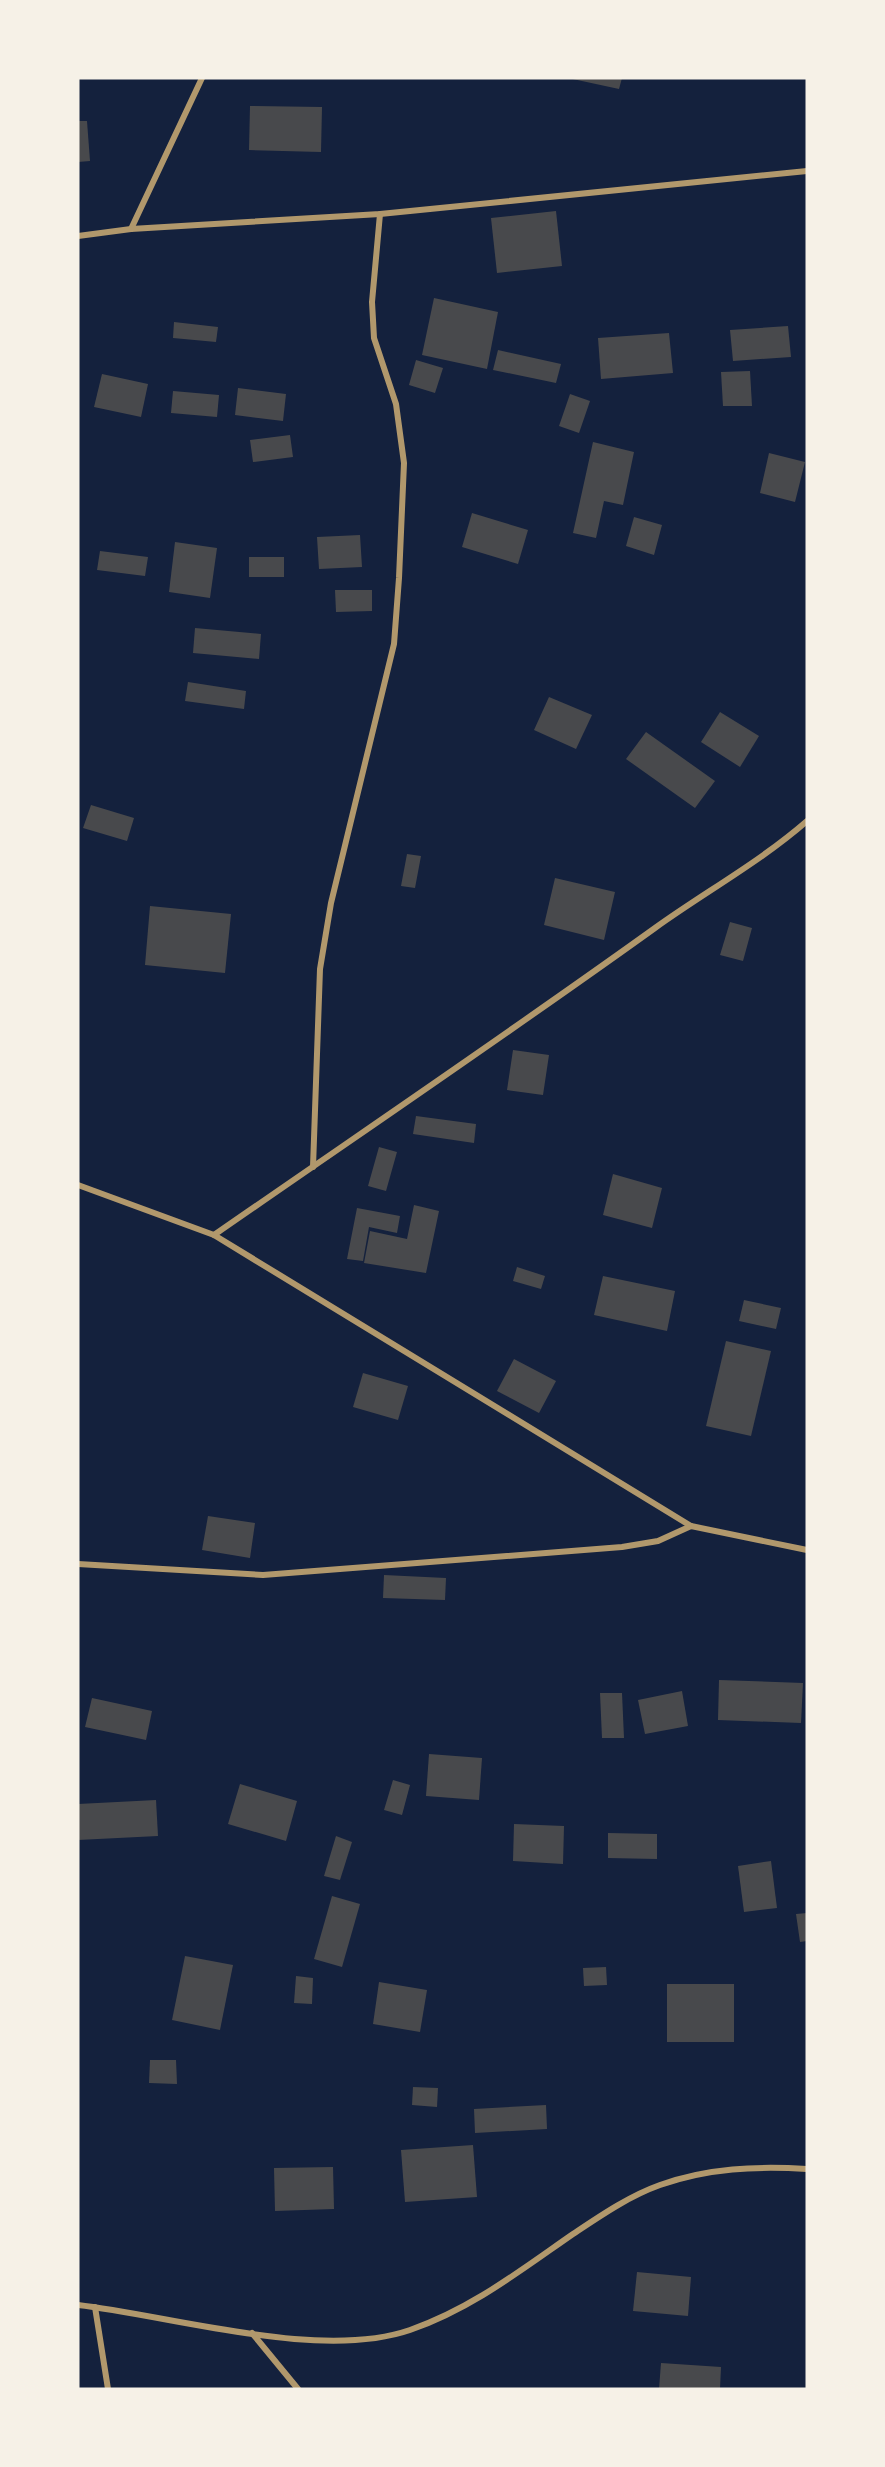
<svg xmlns="http://www.w3.org/2000/svg" width="885" height="2467" font-family="'Crimson Pro',serif">
  <style>
    .building { fill: #48494c }
    .lines { fill: none; stroke-linecap: round; stroke-linejoin: round }
    .minor { stroke: #b1986c; stroke-width: 6 }
  </style>
  <rect width="100%" height="100%" fill="#14213d"/>
  <g class="building">
    <polygon points="568,78 622,78 619,89"/>
    <polygon points="250,106 322,107 321,152 249,150"/>
    <polygon points="78,121 87,121 90,161 78,162"/>
    <polygon points="556,211 562,266 497,273 491,218"/>
    <polygon points="434,298 498,312 487,369 422,355"/>
    <polygon points="174,322 218,327 216,342 173,338"/>
    <polygon points="788,326 791,357 733,361 730,330"/>
    <polygon points="669,333 673,373 601,379 598,338"/>
    <polygon points="498,350 561,364 556,383 493,370"/>
    <polygon points="416,360 443,368 435,393 409,385"/>
    <polygon points="750,371 752,406 723,406 721,372"/>
    <polygon points="102,374 148,384 141,417 94,407"/>
    <polygon points="238,388 286,394 283,421 235,415"/>
    <polygon points="173,391 219,395 217,417 171,413"/>
    <polygon points="570,394 590,401 579,433 559,426"/>
    <polygon points="290,435 293,457 253,462 250,440"/>
    <polygon points="593,442 634,452 623,505 604,501 596,538 573,533"/>
    <polygon points="769,453 805,462 795,502 760,493"/>
    <polygon points="472,513 528,530 518,564 462,547"/>
    <polygon points="634,517 662,525 654,555 626,546"/>
    <polygon points="360,535 362,567 319,569 317,537"/>
    <polygon points="175,542 217,548 210,598 169,592"/>
    <polygon points="100,551 148,557 145,576 97,570"/>
    <rect x="249" y="557" width="35" height="20"/>
    <polygon points="335,590 372,590 372,611 336,612"/>
    <polygon points="195,628 261,634 259,659 193,653"/>
    <polygon points="188,682 246,691 244,709 185,701"/>
    <polygon points="549,697 592,715 576,749 534,730"/>
    <polygon points="720,712 759,736 740,767 701,742"/>
    <polygon points="646,732 715,781 695,808 626,759"/>
    <polygon points="91,805 134,818 127,841 83,828"/>
    <polygon points="407,854 421,856 415,888 401,886"/>
    <polygon points="555,878 615,892 604,940 544,925"/>
    <polygon points="150,906 231,914 225,973 145,965"/>
    <polygon points="730,922 752,928 743,961 720,955"/>
    <polygon points="513,1050 549,1055 543,1095 507,1090"/>
    <polygon points="416,1116 476,1124 474,1143 413,1134"/>
    <polygon points="379,1147 397,1152 386,1191 368,1186"/>
    <polygon points="613,1174 662,1188 652,1228 603,1215"/>
    <polygon points="414,1205 439,1211 426,1273 364,1263 370,1231 407,1239"/>
    <polygon points="357,1208 400,1216 397,1233 369,1227 363,1261 347,1259"/>
    <polygon points="517,1267 545,1276 541,1289 513,1281"/>
    <polygon points="603,1276 675,1291 667,1331 594,1315"/>
    <polygon points="744,1300 781,1308 776,1329 739,1321"/>
    <polygon points="726,1341 771,1351 751,1436 706,1426"/>
    <polygon points="514,1359 556,1381 539,1413 497,1391"/>
    <polygon points="363,1373 408,1386 398,1420 353,1407"/>
    <polygon points="208,1516 255,1523 250,1558 202,1550"/>
    <polygon points="384,1575 446,1578 445,1600 383,1598"/>
    <polygon points="719,1680 803,1683 801,1723 718,1720"/>
    <polygon points="682,1691 688,1726 645,1734 638,1700"/>
    <polygon points="600,1693 622,1693 624,1738 602,1738"/>
    <polygon points="92,1698 152,1711 146,1740 85,1727"/>
    <polygon points="429,1754 482,1758 479,1800 426,1796"/>
    <polygon points="393,1780 410,1785 402,1815 384,1810"/>
    <polygon points="240,1784 297,1801 286,1841 228,1824"/>
    <polygon points="156,1800 158,1836 78,1840 78,1804"/>
    <polygon points="514,1824 564,1826 563,1864 513,1861"/>
    <polygon points="608,1833 657,1834 657,1859 608,1858"/>
    <polygon points="336,1836 352,1842 340,1880 324,1876"/>
    <polygon points="771,1861 777,1908 744,1912 738,1866"/>
    <polygon points="332,1896 360,1904 342,1967 314,1959"/>
    <polygon points="807,1913 807,1941 800,1942 796,1914"/>
    <polygon points="185,1956 233,1965 220,2030 172,2020"/>
    <polygon points="606,1967 607,1985 584,1986 583,1968"/>
    <polygon points="296,1976 313,1978 312,2004 294,2003"/>
    <polygon points="379,1982 427,1990 420,2032 373,2024"/>
    <rect x="667" y="1984" width="67" height="58"/>
    <polygon points="150,2060 176,2060 177,2084 149,2083"/>
    <polygon points="413,2087 438,2088 437,2107 412,2105"/>
    <polygon points="546,2105 547,2129 475,2133 474,2109"/>
    <polygon points="473,2145 477,2197 405,2202 401,2150"/>
    <polygon points="333,2167 334,2209 275,2211 274,2168"/>
    <polygon points="637,2272 691,2277 688,2316 633,2311"/>
    <polygon points="661,2363 721,2367 720,2389 659,2389"/>
  </g>
  <g class="lines">
    <g class="minor">
      <polyline points="131,229 202,78"/>
      <polyline points="78,236 131,229 380,214 807,171"/>
      <polyline points="313,1167 320,969 331,903 394,644 399,578 404,463 396,404 374,338 372,302 380,214"/>
      <polyline points="78,1185 214,1235 691,1526"/>
      <path d="M214 1235C361 1133 509 1033 655 928 705 892 760 862 807 821"/>
      <polyline points="78,1564 263,1575 622,1547 658,1541 691,1526 807,1550"/>
      <path d="M78 2305C173 2316 320 2361 410 2330 471 2309 521 2270 573 2234 600 2216 629 2196 660 2185 708 2168 756 2166 807 2169"/>
      <polyline points="95,2307 108,2389"/>
      <polyline points="252,2333 298,2389"/>
    </g>
  </g>
  <rect width="885" height="2467" fill="none" stroke="#f6f1e7" stroke-width="159"/>
</svg>
